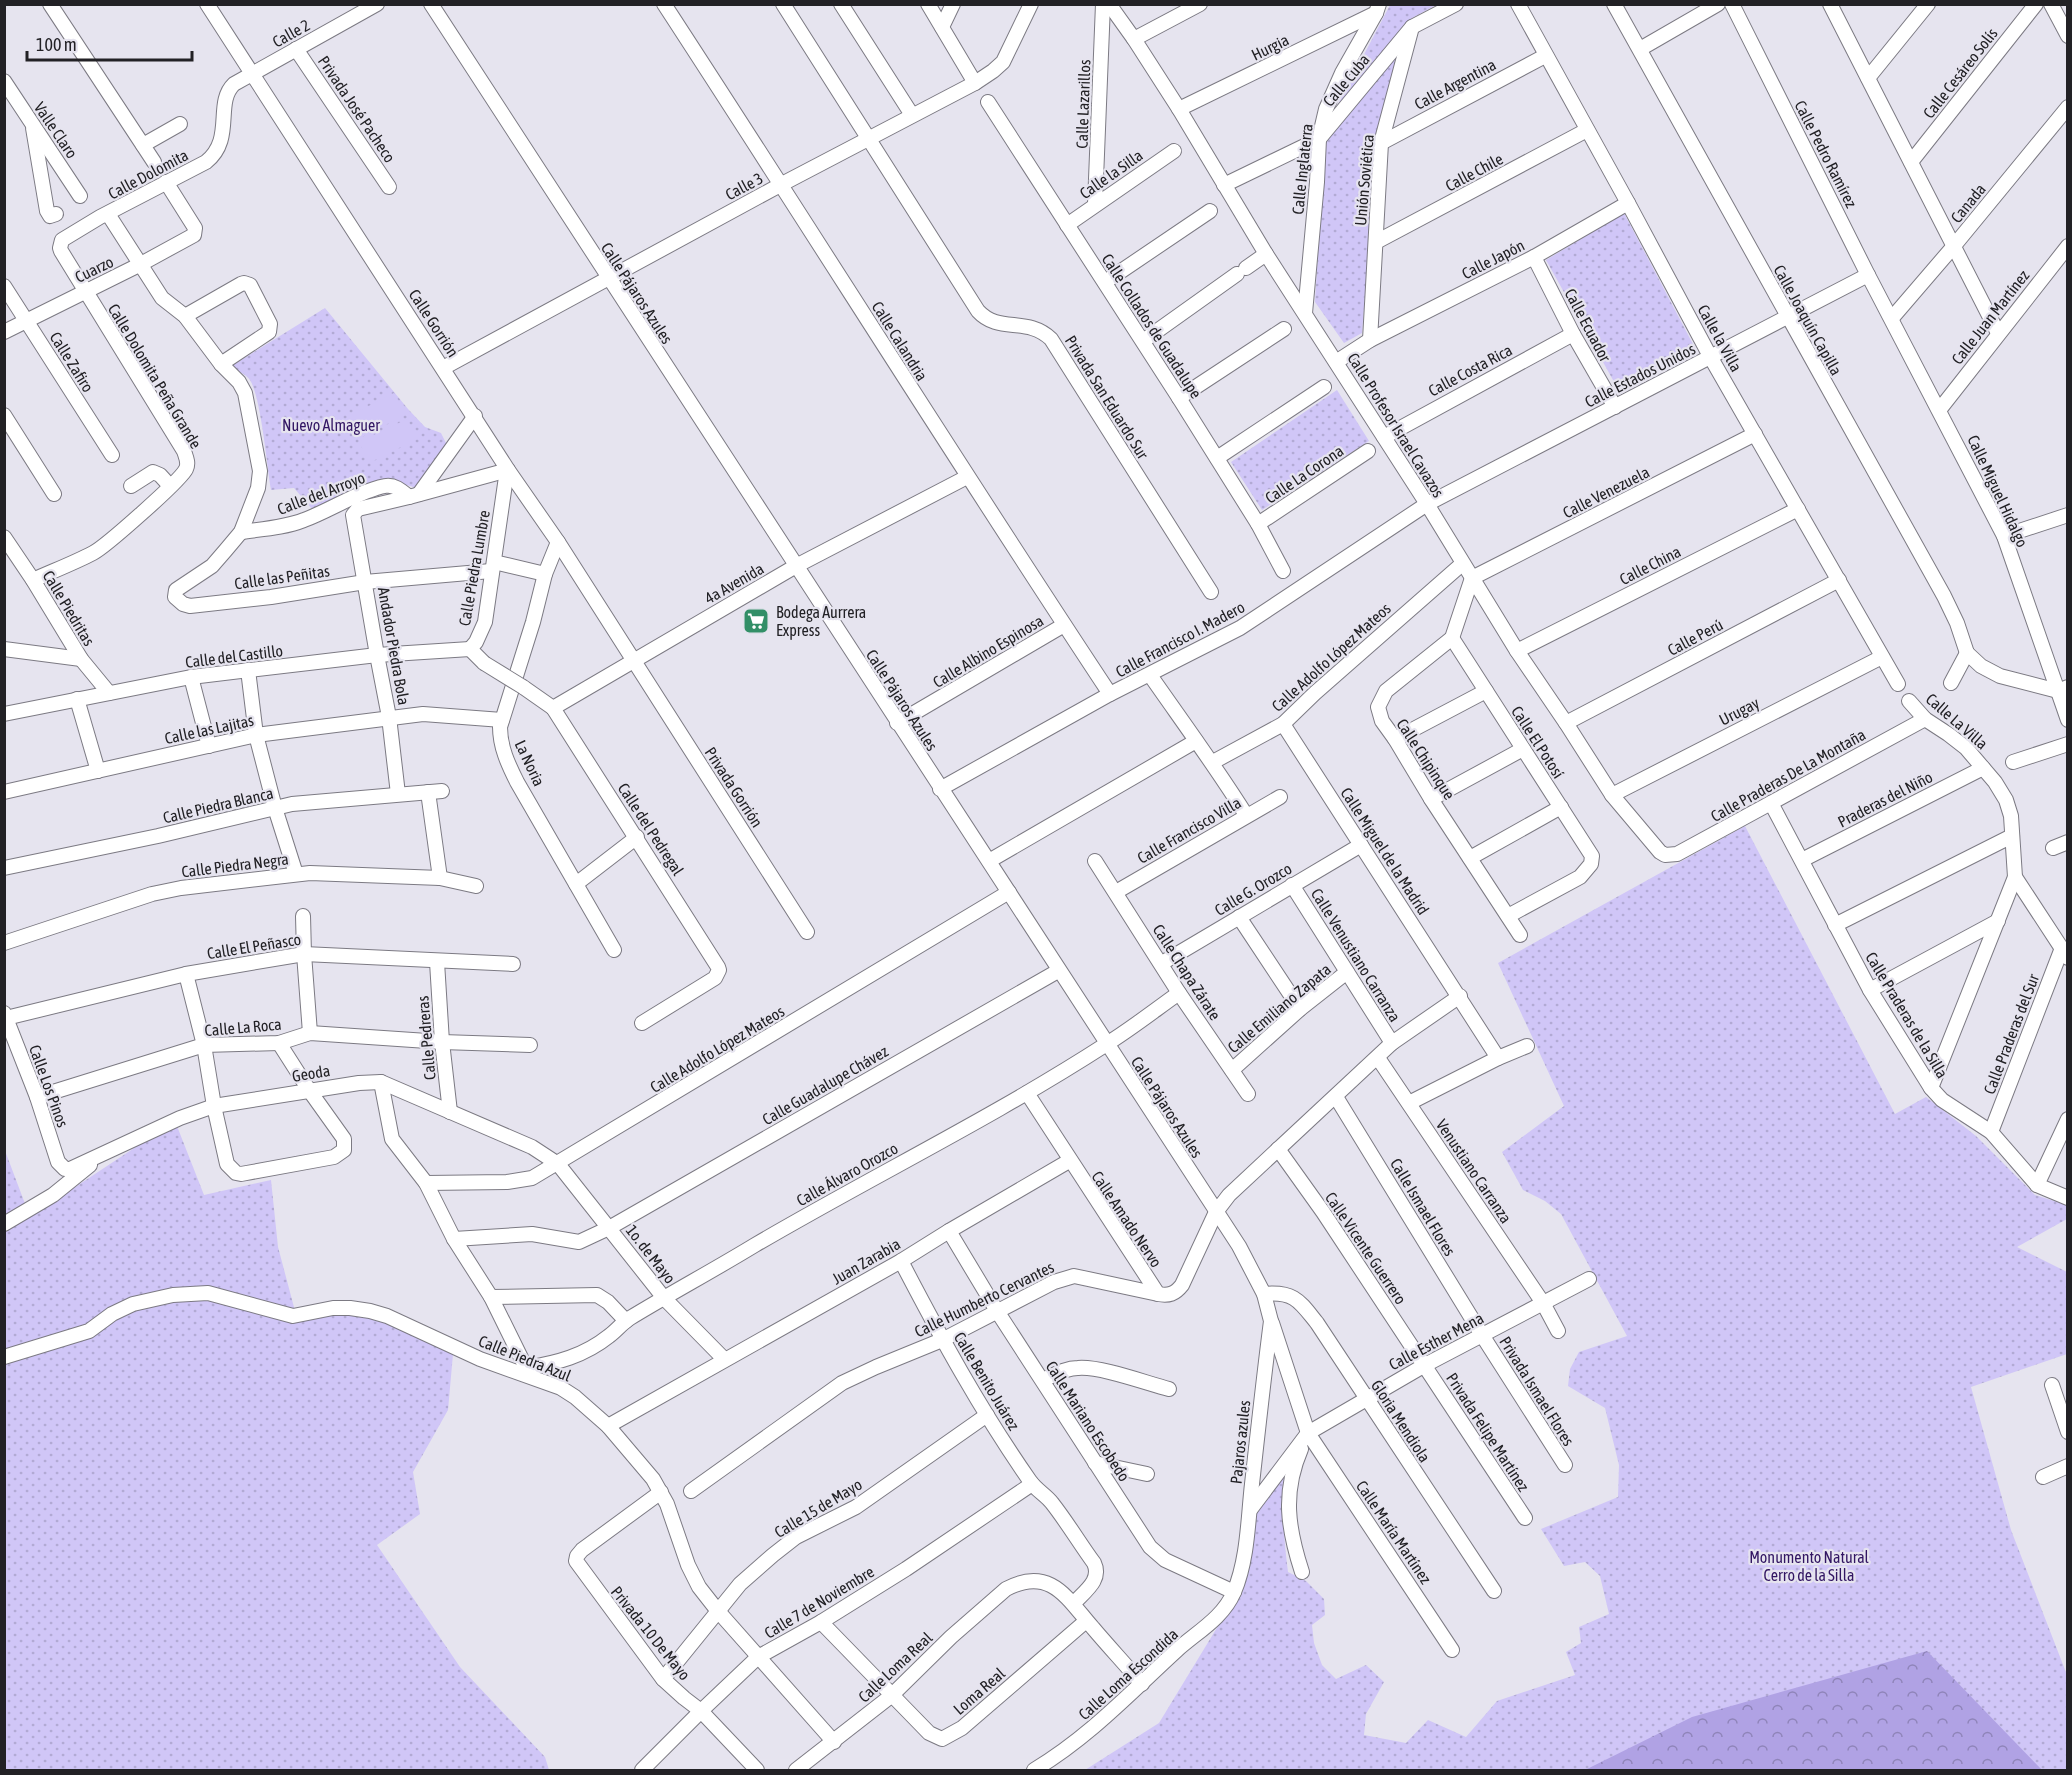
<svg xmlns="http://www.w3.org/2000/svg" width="2072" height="1775" font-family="'Asap Condensed',sans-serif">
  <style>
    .grass { fill: url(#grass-dots) }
    .forest { fill: url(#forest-crowns) }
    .pitch { fill: #d0c6f7 }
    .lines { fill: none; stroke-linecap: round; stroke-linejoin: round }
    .minor-casing { stroke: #7c7a83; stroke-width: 16 }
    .minor { stroke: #fff; stroke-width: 14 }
    .minor-bridge-casing { stroke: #7c7a83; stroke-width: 16; stroke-linecap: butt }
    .minor-bridge { stroke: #fff; stroke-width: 14 }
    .labels { text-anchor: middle; stroke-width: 4.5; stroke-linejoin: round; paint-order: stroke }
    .street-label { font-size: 16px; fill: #222125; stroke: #e6e4ef }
    .park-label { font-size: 16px; fill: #321663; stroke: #e6e4ef }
    .poi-label { font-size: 16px; fill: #222125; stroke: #e6e4ef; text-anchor: start }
  </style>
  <defs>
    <pattern id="grass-dots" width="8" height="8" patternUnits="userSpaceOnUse" patternTransform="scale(1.5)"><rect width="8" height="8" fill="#d0c6f7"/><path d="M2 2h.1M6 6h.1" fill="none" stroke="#b2aad4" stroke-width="1.8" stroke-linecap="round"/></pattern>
    <pattern id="forest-crowns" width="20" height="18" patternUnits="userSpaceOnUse" patternTransform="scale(1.5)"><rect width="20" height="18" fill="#b0a2e4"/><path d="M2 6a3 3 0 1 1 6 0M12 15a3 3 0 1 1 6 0" fill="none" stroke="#8f84b9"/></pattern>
  </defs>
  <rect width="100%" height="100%" fill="#e6e4ef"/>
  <g class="grass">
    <polygon points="1390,5 1436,5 1412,18 1338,104"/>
    <polygon points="1400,47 1377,136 1362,333 1344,343 1315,302 1325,138"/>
    <polygon points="1624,213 1695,348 1618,389 1546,260"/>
    <path d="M325 308 408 409 425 427 441 433 446 443 445 450 416 488C382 474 343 496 312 509L294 488 271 490C267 466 261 398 250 380 246 374 237 371 230 367Z"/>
    <polygon points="1337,390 1369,441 1262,510 1231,462"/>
    <path d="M1745 826 1895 1114 1926 1097 1976 1136 2035 1195 2067 1205V1219L2017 1247 2067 1272V1354L1971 1387 2011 1530 2067 1675V1770H1085L1159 1723 1232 1603 1257 1489 1278 1460C1289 1474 1283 1507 1284 1524 1284 1540 1286 1556 1288 1572L1306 1581 1324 1599 1325 1615 1312 1625 1314 1643 1322 1665 1336 1679 1366 1665 1384 1682 1366 1714 1364 1735 1406 1743 1428 1720 1466 1737 1497 1701 1575 1675 1566 1652 1581 1643 1579 1627 1609 1614 1600 1576 1585 1562 1564 1566 1541 1529 1618 1497 1619 1465 1605 1408 1568 1386 1570 1369 1579 1352 1627 1336 1561 1214 1545 1201 1523 1190 1502 1152 1564 1106 1498 963Z"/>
    <polygon points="175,1121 204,1195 271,1180 278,1247 295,1311 364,1313 453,1354 448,1410 413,1472 420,1514 377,1545 460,1667 545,1757 549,1770 5,1770 4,1148 30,1217"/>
  </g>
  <polygon class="forest" points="1927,1651 2042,1770 1585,1770 1692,1717"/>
  <g class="pitch">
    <polygon points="394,393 405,415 360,438 349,416"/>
    <polygon points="407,419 417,439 369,463 359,442"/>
  </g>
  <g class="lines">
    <g class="minor-casing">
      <g id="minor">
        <polyline points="50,4 154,162"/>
        <polyline points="207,4 508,470 558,542 807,932"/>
        <path d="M431 4 1239 1246 1264 1294 1271 1321C1264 1375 1258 1430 1252 1484 1248 1519 1248 1559 1234 1592 1223 1618 1197 1632 1177 1650 1130 1693 1089 1737 1034 1770"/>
        <path d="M664 4C814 234 959 466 1110 694"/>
        <path d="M783 4 978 311C999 334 1027 316 1051 339L1211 592"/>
        <polyline points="841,4 912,115"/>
        <polyline points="928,4 975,83"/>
        <polyline points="1109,4 1134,39 1179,109 1266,254 1427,504 1517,651 1566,723 1612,795 1660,852 1665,855 1677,854 1925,719"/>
        <polyline points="1518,4 1628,203 1711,358 1898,684"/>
        <polyline points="1614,4 1944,596 1957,623 1967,653"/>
        <polyline points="1732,4 1868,275 2004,536 2068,720"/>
        <polyline points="1830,4 1998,333"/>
        <polyline points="2051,4 2068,36"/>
        <polyline points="942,27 953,4"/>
        <polyline points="1134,39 1200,4"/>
        <polyline points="296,49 389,187"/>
        <polyline points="1640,49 1718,4"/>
        <polyline points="1868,78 1928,4"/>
        <polyline points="4,81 80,196"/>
        <polyline points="988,102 1179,398 1258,524 1283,571"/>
        <polyline points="1179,109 1376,13"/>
        <polyline points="33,128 47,211 50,216 56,214"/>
        <polyline points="1381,143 1545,56"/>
        <polyline points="143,145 180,124"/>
        <polyline points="1911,162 2036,4"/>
        <polyline points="1224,185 1319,139 1412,27 1456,4"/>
        <polyline points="1095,204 1103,4"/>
        <polyline points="108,214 162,298 185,316 221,364 239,382 245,393 260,471 258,488 241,532 225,551 212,566 176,590 175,597 183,604 190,606 271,597 365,582 491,571"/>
        <polyline points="1067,225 1174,151"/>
        <polyline points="1376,242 1587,130"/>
        <polyline points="1534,257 1573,334 1615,407"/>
        <polyline points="1246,268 1266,254"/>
        <polyline points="1105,282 1210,211"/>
        <polyline points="4,286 112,455"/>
        <polyline points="1305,313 1317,182 1319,139 1326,109 1342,73 1376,13 1379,4"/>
        <polyline points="185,316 241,284 244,283 250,285 270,324 269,332 221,364"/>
        <polyline points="1892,318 1953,247 2068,107"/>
        <polyline points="4,332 139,265 194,235 195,228 166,182"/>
        <polyline points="1370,340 1381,143 1412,27"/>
        <polyline points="1143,341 1237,274"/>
        <polyline points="1336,362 1370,340 1534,257 1628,203"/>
        <polyline points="443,368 782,184 975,83 993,71 1003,62 1031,4"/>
        <polyline points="1179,398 1284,329"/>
        <polyline points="1940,409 2068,246"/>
        <polyline points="4,415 54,494"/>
        <polyline points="1384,437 1573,334"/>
        <polyline points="1217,458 1324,387"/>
        <polyline points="131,486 153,472 160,475 170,486"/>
        <polyline points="419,494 475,416"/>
        <polyline points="1258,524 1368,451"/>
        <path d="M241 532C262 529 284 528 304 520 329 511 359 491 385 486 395 484 403 492 409 497"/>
        <polyline points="2004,536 2068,515"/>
        <polyline points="4,537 33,580 81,659 109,693"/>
        <polyline points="494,562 545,574 558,542"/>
        <path d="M545 574 533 622 500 727C500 747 508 764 517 782L614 950"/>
        <path d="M33 580C53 571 74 563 93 553 105 547 181 480 186 469 189 463 186 457 184 451L61 251 60 248 62 240 100 217 206 162C235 139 214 103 234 84L377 4"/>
        <polyline points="1452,638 1592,856 1591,864 1580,877 1508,916"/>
        <polyline points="4,649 81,659"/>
        <polyline points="1517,651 1798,509"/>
        <polyline points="484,663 470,649 476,642 485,622 507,470"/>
        <polyline points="248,670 256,735 275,808 296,874"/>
        <path d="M1150 675C1182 721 1216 767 1246 815"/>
        <polyline points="191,677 209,746"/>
        <polyline points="1951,683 1967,653 1981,666 2000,676 2058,691 2068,687"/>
        <polyline points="523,687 553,708 796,566 967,477"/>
        <polyline points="77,699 98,771"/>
        <polyline points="1909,701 1925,719 1948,734 1966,748 1995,782 2006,800 2011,816 2015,877 2068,958"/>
        <polyline points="553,708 718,967 719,970 715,978 642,1023"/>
        <polyline points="4,714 191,677 377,655 470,649"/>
        <polyline points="897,723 1064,625"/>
        <polyline points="1566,723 1839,580"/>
        <polyline points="1283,724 1498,1058"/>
        <polyline points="1395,739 1486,691"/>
        <polyline points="1213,762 1283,724 1315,693 1462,564"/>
        <polyline points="2013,762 2068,744"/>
        <polyline points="940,789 1110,694 1240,628 1427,504 1868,275"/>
        <polyline points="4,792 256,735 423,714 502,720"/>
        <polyline points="428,792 440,878"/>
        <polyline points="398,794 389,717 377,655 353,515 358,509 409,497 508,470"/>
        <polyline points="1612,795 1882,657"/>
        <polyline points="1431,799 1523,749"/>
        <polyline points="1771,803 1870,990 1931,1088 1942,1100 1991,1132 2037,1185 2068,1198"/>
        <polyline points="2053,848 2068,842"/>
        <polyline points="1470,858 1561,807"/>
        <polyline points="1802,860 1983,768"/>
        <polyline points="989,861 1196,741"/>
        <polyline points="1095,861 1179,993 1248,1094"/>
        <polyline points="4,868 158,836 292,804 442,791"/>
        <polyline points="576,884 637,837"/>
        <polyline points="1292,885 1392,1043"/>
        <polyline points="1116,892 1280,797"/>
        <polyline points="303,916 304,954 310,1033"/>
        <polyline points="1239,917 1300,1009"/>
        <polyline points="1835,925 2012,836"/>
        <polyline points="1520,935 1431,799 1395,739 1382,721 1378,707 1386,691 1452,638 1472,578 1755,434"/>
        <polyline points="4,943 152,894 181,888 310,873 440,878 476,886"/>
        <polyline points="437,962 442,1042 450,1112"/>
        <polyline points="1162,963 1361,845"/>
        <polyline points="186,974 204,1045 214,1106 227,1164 236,1173 241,1174 334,1157 344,1150 344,1139 309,1090 279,1043"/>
        <polyline points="1870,990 1998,921"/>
        <polyline points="4,1013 37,1097 58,1162 65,1169 70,1169 180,1118 214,1106 359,1083 381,1082 532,1147 558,1164 664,1298 724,1359"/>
        <polyline points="6,1018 186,974 304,954 513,964"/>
        <polyline points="1378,1058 1543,1303 1558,1331"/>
        <polyline points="1232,1070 1300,1009 1347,972"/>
        <polyline points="381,1082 392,1139 426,1183 454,1239 491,1297 530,1376"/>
        <polyline points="1931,1088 2015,877"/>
        <polyline points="1027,1093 1158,1294"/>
        <polyline points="37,1097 204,1045 279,1043 310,1033 442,1042 530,1045"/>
        <polyline points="1336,1097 1482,1335 1565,1465"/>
        <polyline points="1409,1103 1498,1058 1527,1046"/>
        <polyline points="1991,1132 2062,948"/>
        <polyline points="1278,1149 1323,1212 1525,1518"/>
        <polyline points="426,1183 507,1182 532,1178 1009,892"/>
        <polyline points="2037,1185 2068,1119"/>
        <polyline points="4,1224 53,1195 90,1165"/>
        <polyline points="949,1231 997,1311 1150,1547 1165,1560 1234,1592"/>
        <polyline points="454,1239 532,1234 579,1242 609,1228 1058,971"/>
        <path d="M901 1261C940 1336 981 1411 1030 1481 1036 1490 1046 1495 1052 1503 1067 1522 1080 1544 1094 1563 1102 1580 1085 1591 1074 1603"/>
        <path d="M1264 1294C1295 1291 1300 1302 1317 1323L1494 1591"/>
        <polyline points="491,1297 597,1295 608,1302 626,1321"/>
        <polyline points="1272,1323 1308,1433 1452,1650"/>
        <polyline points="4,1357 89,1331 112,1314 133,1304 173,1295 208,1293 293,1316 333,1308 350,1308 370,1311 387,1316 480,1359 561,1388 575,1397 608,1426 653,1479 667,1504 688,1565 699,1587 717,1610 834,1742"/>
        <path d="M526 1368C557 1363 584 1356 609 1336 617 1330 622 1323 630 1318 671 1293 714 1270 755 1245 871 1177 992 1118 1105 1045 1131 1029 1155 1010 1179 993"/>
        <path d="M1043 1380C1054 1375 1065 1368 1078 1368 1100 1366 1146 1383 1169 1389"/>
        <polyline points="2052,1385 2068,1432"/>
        <polyline points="608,1426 901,1261 949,1231 1069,1161"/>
        <path d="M1301 1449C1282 1493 1288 1529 1302 1572"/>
        <polyline points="1095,1463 1147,1474"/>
        <polyline points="2043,1477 2068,1466"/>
        <path d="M691 1491 842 1383 876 1367 942 1340 1054 1282 1074 1276 1158 1294C1169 1296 1175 1294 1182 1285L1216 1212 1229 1195 1392 1043 1460 996"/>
        <polyline points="661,1492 582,1550 577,1556 576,1561 663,1679 684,1698 701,1711 757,1770"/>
        <polyline points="1250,1510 1308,1433 1425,1365 1589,1279"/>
        <polyline points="821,1622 929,1733 942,1739 962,1728 1086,1621"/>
        <polyline points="663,1679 740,1584 773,1555 796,1537 856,1507 987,1415"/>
        <polyline points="642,1770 701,1711 758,1657 821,1622 906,1569 1032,1484"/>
        <path d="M796 1770 891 1696 951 1637 1006 1589C1051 1565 1068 1600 1093 1628 1109 1647 1126 1665 1142 1684"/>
      </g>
    </g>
    <use href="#minor" class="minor"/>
    <g class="minor-bridge-casing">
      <polyline id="minor-bridge" points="484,663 523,687"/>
    </g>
    <use href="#minor-bridge" class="minor-bridge"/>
  </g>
  <defs>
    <g id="supermarket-square" transform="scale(1.35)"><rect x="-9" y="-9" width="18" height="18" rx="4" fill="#328f67" stroke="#e6e4ef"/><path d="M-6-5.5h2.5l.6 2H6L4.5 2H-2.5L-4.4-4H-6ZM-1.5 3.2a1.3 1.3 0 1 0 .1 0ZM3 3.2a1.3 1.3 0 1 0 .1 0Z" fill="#fff"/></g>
  </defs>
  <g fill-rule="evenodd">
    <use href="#supermarket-square" x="756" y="621"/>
  </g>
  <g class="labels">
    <g class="street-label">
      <text transform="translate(291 33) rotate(-29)" y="6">Calle 2</text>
      <text transform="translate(1270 47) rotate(-26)" y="6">Hurgia</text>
      <text transform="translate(1960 73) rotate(-52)" y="6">Calle Cesáreo Solís</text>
      <text transform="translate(1346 80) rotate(-50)" y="6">Calle Cuba</text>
      <text transform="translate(1455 84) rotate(-28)" y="6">Calle Argentina</text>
      <text transform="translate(1083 104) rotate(-88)" y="6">Calle Lazarillos</text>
      <text transform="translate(357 109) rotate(56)" y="6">Privada José Pacheco</text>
      <text transform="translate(56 130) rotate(56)" y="6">Valle Claro</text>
      <text transform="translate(1826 154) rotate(63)" y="6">Calle Pedro Ramírez</text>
      <text transform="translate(1302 169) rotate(-84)" y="6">Calle Inglaterra</text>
      <text transform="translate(1474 172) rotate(-28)" y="6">Calle Chile</text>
      <text transform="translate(148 174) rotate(-28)" y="6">Calle Dolomita</text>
      <text transform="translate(1111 174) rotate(-35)" y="6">Calle la Silla</text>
      <text transform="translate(1364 180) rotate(-85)" y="6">Unión Soviética</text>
      <text transform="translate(744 186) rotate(-28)" y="6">Calle 3</text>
      <text transform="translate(1968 203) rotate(-51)" y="6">Canada</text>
      <text transform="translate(1493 259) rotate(-27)" y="6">Calle Japón</text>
      <text transform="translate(94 269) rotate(-26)" y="6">Cuarzo</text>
      <text transform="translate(637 293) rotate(57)" y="6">Calle Pájaros Azules</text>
      <text transform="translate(1990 317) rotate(-52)" y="6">Calle Juan Martínez</text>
      <text transform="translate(1808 320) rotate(61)" y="6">Calle Joaquín Capilla</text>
      <text transform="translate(434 323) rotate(57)" y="6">Calle Gorrión</text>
      <text transform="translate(1588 325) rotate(62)" y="6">Calle Ecuador</text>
      <text transform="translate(1152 326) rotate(57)" y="6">Calle Collados de Guadalupe</text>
      <text transform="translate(1720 338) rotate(61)" y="6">Calle la Villa</text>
      <text transform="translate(900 341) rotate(58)" y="6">Calle Calandria</text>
      <text transform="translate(72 362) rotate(58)" y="6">Calle Zafiro</text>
      <text transform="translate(1470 370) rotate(-28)" y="6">Calle Costa Rica</text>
      <text transform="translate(1640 375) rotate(-27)" y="6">Calle Estados Unidos</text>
      <text transform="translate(155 376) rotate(59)" y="6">Calle Dolomita Peña Grande</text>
      <text transform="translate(1107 397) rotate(58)" y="6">Privada San Eduardo Sur</text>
      <text transform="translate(1396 425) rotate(58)" y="6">Calle Profesor Israel Cavazos</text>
      <text transform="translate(1304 474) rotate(-34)" y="6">Calle La Corona</text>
      <text transform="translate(1998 491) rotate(65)" y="6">Calle Miguel Hidalgo</text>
      <text transform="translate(1606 492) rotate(-27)" y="6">Calle Venezuela</text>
      <text transform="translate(321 493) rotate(-21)" y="6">Calle del Arroyo</text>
      <text transform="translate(1650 565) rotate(-27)" y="6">Calle China</text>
      <text transform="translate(474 568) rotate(-80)" y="6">Calle Piedra Lumbre</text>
      <text transform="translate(282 577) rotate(-8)" y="6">Calle las Peñitas</text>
      <text transform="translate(734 583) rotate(-30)" y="6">4a Avenida</text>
      <text transform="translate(69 608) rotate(59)" y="6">Calle Piedritas</text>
      <text transform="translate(1695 637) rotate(-28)" y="6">Calle Perú</text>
      <text transform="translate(1180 639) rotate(-28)" y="6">Calle Francisco I. Madero</text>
      <text transform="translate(394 646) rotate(80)" y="6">Andador Piedra Bola</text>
      <text transform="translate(988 651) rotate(-31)" y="6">Calle Albino Espinosa</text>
      <text transform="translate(234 656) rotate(-7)" y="6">Calle del Castillo</text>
      <text transform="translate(1331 657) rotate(-42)" y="6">Calle Adolfo López Mateos</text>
      <text transform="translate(902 700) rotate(57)" y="6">Calle Pájaros Azules</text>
      <text transform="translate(1739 711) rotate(-27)" y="6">Urugay</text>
      <text transform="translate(1957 721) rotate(41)" y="6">Calle La Villa</text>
      <text transform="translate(209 729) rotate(-12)" y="6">Calle las Lajitas</text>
      <text transform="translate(1538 742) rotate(57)" y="6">Calle El Potosí</text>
      <text transform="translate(1426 759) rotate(57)" y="6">Calle Chipinque</text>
      <text transform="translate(530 763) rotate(65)" y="6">La Noria</text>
      <text transform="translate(1788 775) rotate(-29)" y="6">Calle Praderas De La Montaña</text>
      <text transform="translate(734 787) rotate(57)" y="6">Privada Gorrión</text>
      <text transform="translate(1885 799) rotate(-27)" y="6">Praderas del Niño</text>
      <text transform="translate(218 805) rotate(-13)" y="6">Calle Piedra Blanca</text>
      <text transform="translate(651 829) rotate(57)" y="6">Calle del Pedregal</text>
      <text transform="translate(1189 830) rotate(-30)" y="6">Calle Francisco Villa</text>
      <text transform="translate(1385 851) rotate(57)" y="6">Calle Miguel de la Madrid</text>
      <text transform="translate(235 865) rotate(-7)" y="6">Calle Piedra Negra</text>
      <text transform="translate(1253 889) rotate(-31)" y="6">Calle G. Orozco</text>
      <text transform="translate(254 946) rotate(-9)" y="6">Calle El Peñasco</text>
      <text transform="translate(1356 955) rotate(58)" y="6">Calle Venustiano Carranza</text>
      <text transform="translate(1187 972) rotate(57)" y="6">Calle Chapa Zárate</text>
      <text transform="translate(1279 1008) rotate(-40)" y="6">Calle Emiliano Zapata</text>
      <text transform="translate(1907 1015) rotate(59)" y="6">Calle Praderas de la Silla</text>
      <text transform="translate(243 1027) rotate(-5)" y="6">Calle La Roca</text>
      <text transform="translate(2011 1034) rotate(-69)" y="6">Calle Praderas del Sur</text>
      <text transform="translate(426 1038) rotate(-95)" y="6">Calle Pedreras</text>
      <text transform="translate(717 1049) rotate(-31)" y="6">Calle Adolfo López Mateos</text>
      <text transform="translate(311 1073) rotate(-9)" y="6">Geoda</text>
      <text transform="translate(825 1085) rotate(-30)" y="6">Calle Guadalupe Chávez</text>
      <text transform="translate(49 1086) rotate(70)" y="6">Calle Los Pinos</text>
      <text transform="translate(1167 1107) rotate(57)" y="6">Calle Pájaros Azules</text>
      <text transform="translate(1474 1171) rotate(56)" y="6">Venustiano Carranza</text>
      <text transform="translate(847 1174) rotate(-29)" y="6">Calle Álvaro Orozco</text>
      <text transform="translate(1423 1207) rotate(59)" y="6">Calle Ismael Flores</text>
      <text transform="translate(1127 1219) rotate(56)" y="6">Calle Amado Nervo</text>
      <text transform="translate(1366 1248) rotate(56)" y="6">Calle Vicente Guerrero</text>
      <text transform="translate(651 1254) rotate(52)" y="6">1o. de Mayo</text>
      <text transform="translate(866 1261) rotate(-30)" y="6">Juan Zarabia</text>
      <text transform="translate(984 1299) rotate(-26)" y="6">Calle Humberto Cervantes</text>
      <text transform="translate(1436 1341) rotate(-28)" y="6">Calle Esther Mena</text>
      <text transform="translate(525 1358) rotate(22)" y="6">Calle Piedra Azul</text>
      <text transform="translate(987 1381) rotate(59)" y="6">Calle Benito Juárez</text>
      <text transform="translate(1537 1391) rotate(58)" y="6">Privada Ismael Flores</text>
      <text transform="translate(1088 1421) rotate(57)" y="6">Calle Mariano Escobedo</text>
      <text transform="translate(1401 1421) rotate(57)" y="6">Gloria Mendiola</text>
      <text transform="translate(1488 1432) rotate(57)" y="6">Privada Felipe Martínez</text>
      <text transform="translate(1240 1442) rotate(-84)" y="6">Pajaros azules</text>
      <text transform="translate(818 1508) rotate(-31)" y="6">Calle 15 de Mayo</text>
      <text transform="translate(1394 1532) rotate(56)" y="6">Calle María Martínez</text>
      <text transform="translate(819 1602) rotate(-31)" y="6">Calle 7 de Noviembre</text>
      <text transform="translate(651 1633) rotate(51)" y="6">Privada 10 De Mayo</text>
      <text transform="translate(895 1667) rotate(-43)" y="6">Calle Loma Real</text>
      <text transform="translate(1128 1674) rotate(-42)" y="6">Calle Loma Escondida</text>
      <text transform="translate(979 1691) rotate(-41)" y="6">Loma Real</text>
    </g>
    <g class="park-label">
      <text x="331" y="431">Nuevo Almaguer</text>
      <text x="1809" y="1563">Monumento Natural<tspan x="1809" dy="18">Cerro de la Silla</tspan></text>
    </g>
    <g class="poi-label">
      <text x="776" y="618">Bodega Aurrera<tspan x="776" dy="18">Express</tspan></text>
    </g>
  </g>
  <rect width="2072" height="1775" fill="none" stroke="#222125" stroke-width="12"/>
  <path d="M27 51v9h165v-9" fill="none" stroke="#222125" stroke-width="3"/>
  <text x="36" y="51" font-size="18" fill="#222125" stroke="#e6e4ef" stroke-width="4.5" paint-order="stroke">100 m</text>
</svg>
